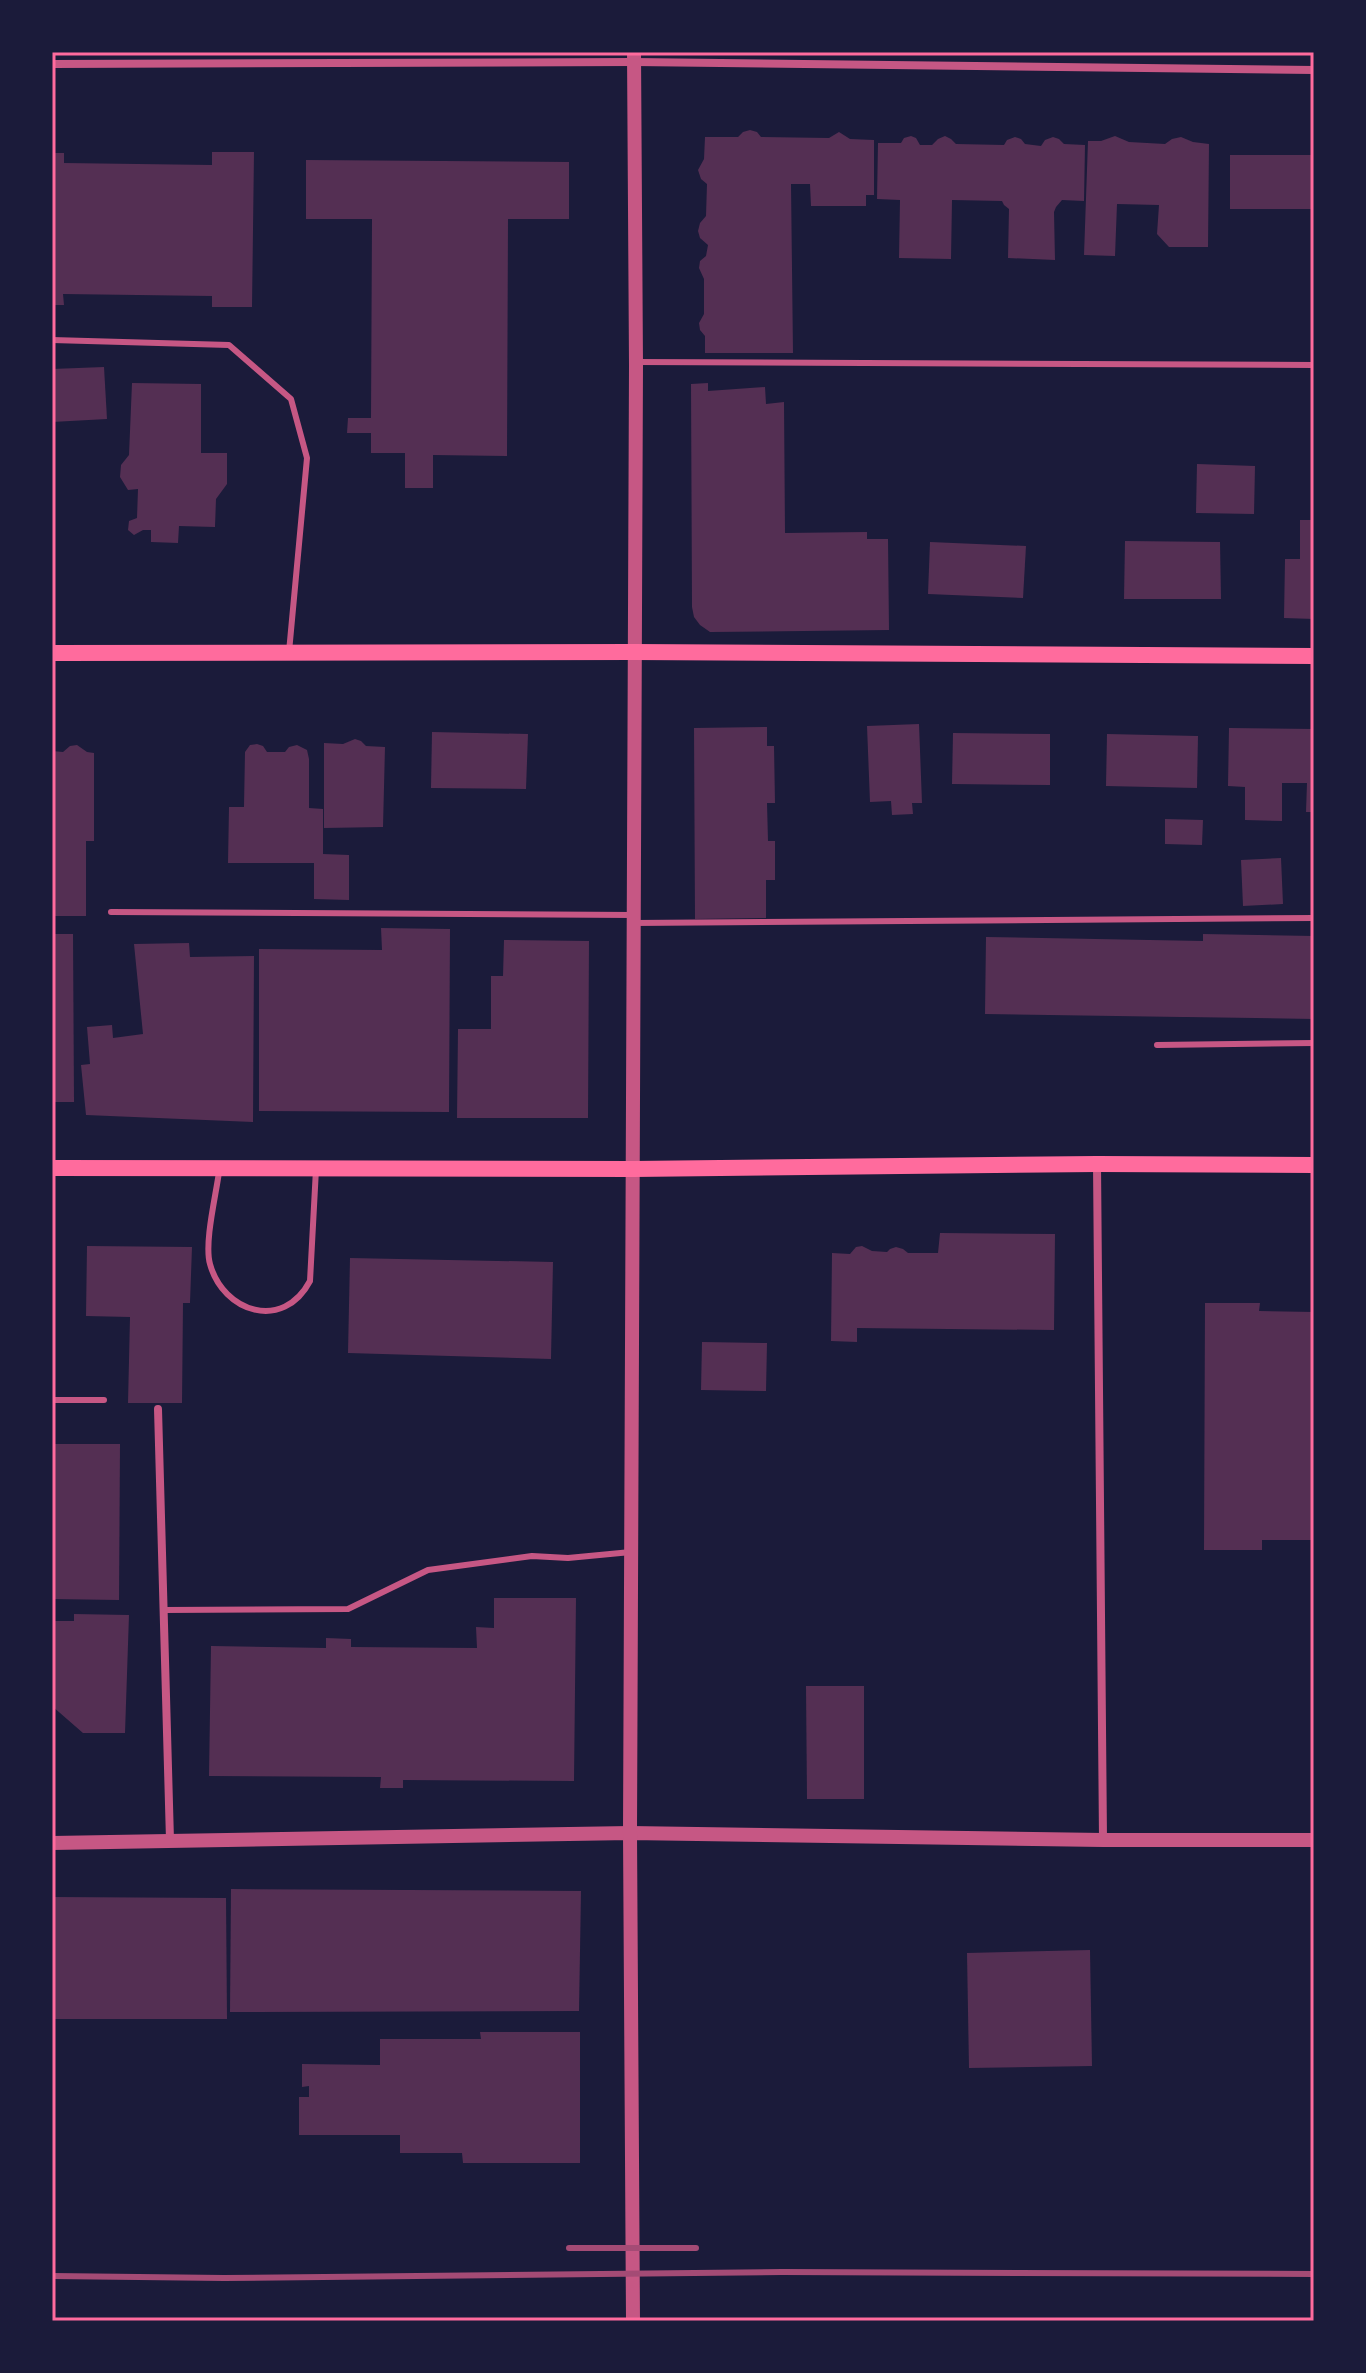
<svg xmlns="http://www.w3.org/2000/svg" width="1366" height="2373" font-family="'Public Sans',sans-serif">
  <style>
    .building { fill: #542f53 }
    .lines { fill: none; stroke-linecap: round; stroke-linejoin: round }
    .service { stroke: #c65784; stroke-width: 6 }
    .minor { stroke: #c65784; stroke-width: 8 }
    .tertiary { stroke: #c65784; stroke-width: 14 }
    .secondary { stroke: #ff6b9d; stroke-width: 16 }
    .rail { stroke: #a44b75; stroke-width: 6 }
    .neatline { fill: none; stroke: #ff6b9d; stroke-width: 3 }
  </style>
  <rect width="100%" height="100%" fill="#1b1b3a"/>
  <g class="building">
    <polygon points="750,130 757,132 761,137 829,138 839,132 850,139 874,140 874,195 866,195 866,206 811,206 810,184 791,184 793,353 705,353 705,336 700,330 699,323 704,314 704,279 699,268 700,261 706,256 708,245 700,238 698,231 700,223 706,216 707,184 701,179 698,170 704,159 705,137 738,137 743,132"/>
    <polygon points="911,136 916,138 920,145 932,145 938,139 945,136 951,139 956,144 1004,145 1007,140 1015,137 1021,139 1025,144 1041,146 1045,140 1053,137 1059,139 1064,144 1085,145 1084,201 1062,200 1056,207 1054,212 1055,260 1008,258 1009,209 1004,205 1002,201 952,200 951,259 899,258 900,200 877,199 878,143 901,143 904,138"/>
    <polygon points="1115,136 1129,142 1165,144 1172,139 1181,137 1193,142 1209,144 1208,247 1169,247 1157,234 1159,205 1117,204 1115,256 1084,255 1088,141 1101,141"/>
    <polygon points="212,152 254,152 252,307 212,307 212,296 63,294 64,305 52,305 52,153 64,153 64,163 212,165"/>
    <rect x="1230" y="155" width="84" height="54"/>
    <polygon points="306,160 569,162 569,219 508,219 507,456 433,455 433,488 405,488 405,453 371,453 371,433 347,433 348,418 371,418 372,219 306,219"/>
    <polygon points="104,367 107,419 52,422 52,369"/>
    <polygon points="132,383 201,384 201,453 227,453 227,484 216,499 215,527 179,526 178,543 151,542 151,530 143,530 134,535 128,530 129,521 137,518 138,489 128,490 120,477 121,465 129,455"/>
    <polygon points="708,383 708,391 765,387 766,404 784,402 785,533 867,532 867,539 888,539 889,630 710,632 700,625 694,617 692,607 691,384"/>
    <polygon points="1197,464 1255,466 1254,514 1196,513"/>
    <polygon points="1300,520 1314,520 1314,619 1284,618 1285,559 1300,559"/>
    <polygon points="1125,541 1220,542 1221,599 1124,599"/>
    <polygon points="930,542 1026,546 1023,598 928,594"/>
    <polygon points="919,724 922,803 912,803 913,814 892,815 891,801 870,802 867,726"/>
    <polygon points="767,727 767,746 774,746 775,803 767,803 768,841 775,841 775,880 766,880 766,918 695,919 694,728"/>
    <polygon points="1229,728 1314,729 1314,812 1306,812 1307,783 1282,783 1282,821 1245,820 1245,787 1228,786"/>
    <polygon points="432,732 528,734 526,789 431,788"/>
    <polygon points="953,733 1050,734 1050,785 952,784"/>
    <polygon points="1107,734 1198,736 1197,788 1106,786"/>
    <polygon points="355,739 361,741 366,746 385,747 383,827 324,828 324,743 343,744"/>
    <polygon points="257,744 263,746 267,752 285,752 289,747 297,745 307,750 309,759 309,808 323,809 323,854 349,855 349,900 314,899 314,863 228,863 229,807 244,807 245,752 250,745"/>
    <polygon points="77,745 87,752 94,753 94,841 86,841 86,916 52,916 52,751 63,752 70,746"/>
    <polygon points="1165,819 1203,820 1202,845 1165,844"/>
    <polygon points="1281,858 1283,904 1243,906 1241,860"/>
    <polygon points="381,928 450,929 449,1112 259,1111 259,949 382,950"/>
    <polygon points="52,934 73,934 74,1102 52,1102"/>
    <polygon points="1203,934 1314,936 1314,1019 985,1014 986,937 1203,941"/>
    <polygon points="504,940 589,941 588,1118 457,1118 458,1029 491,1029 491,976 503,976"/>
    <polygon points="189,943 190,957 254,956 253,1122 86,1115 81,1065 90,1064 87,1027 112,1025 113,1038 143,1034 134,944"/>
    <polygon points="940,1233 1055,1234 1054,1330 857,1328 857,1342 831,1341 832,1253 850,1254 856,1247 862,1246 872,1251 887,1252 890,1249 896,1247 903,1249 908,1253 938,1253"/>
    <polygon points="87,1246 192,1247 190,1303 183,1303 182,1403 128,1403 130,1317 86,1316"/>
    <polygon points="350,1258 553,1262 551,1359 348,1353"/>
    <polygon points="1205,1303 1260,1303 1259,1311 1314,1312 1314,1540 1262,1540 1262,1550 1204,1550"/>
    <polygon points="702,1342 767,1343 766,1391 701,1390"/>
    <polygon points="52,1444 120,1444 119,1600 52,1599"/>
    <polygon points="494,1598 576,1598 574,1781 403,1780 403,1788 380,1788 381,1777 209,1776 211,1646 326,1648 326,1638 351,1639 351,1647 477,1648 476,1627 494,1628"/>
    <polygon points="74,1614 129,1615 125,1733 83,1733 52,1706 52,1621 74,1621"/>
    <polygon points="806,1686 864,1686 864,1799 807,1799"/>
    <polygon points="231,1889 581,1891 579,2011 230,2012"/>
    <polygon points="52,1897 226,1898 227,2019 52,2019"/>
    <polygon points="1090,1950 1092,2066 969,2068 967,1953"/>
    <polygon points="480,2032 580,2032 580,2163 463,2163 462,2153 400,2153 400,2135 299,2135 299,2097 309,2097 309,2086 302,2087 302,2064 380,2065 380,2039 481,2039"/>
  </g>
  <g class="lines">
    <g class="service">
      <polyline points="52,340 229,345 291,399 307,458 289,652"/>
      <polyline points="635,362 1314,365"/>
      <polyline points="111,912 633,915"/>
      <polyline points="633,923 1314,918"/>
      <polyline points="1157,1045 1314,1043"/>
      <path d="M219 1172C216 1195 204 1243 210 1264 223 1312 283 1332 310 1281L316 1169"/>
      <polyline points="52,1400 104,1400"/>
      <polyline points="164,1610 348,1609 428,1570 532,1556 568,1558 631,1552"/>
    </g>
    <g class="minor">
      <polyline points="52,64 634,62 1314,70"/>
      <polyline points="1097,1164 1103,1840"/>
      <polyline points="158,1409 170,1840"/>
    </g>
    <g class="tertiary">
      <polyline points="52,1843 630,1833 1103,1840 1314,1840"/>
      <polyline points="633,2321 630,1833 636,365 634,52"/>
    </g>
    <g class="secondary">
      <polyline points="52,653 633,652 1314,656"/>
      <polyline points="52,1168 633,1169 1097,1164 1314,1165"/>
    </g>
    <g class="rail">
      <polyline points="569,2248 696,2248"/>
      <polyline points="52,2276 224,2278 782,2272 1314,2274"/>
    </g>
  </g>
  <rect width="1366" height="2373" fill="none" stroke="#1b1b3a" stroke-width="108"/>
  <rect x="54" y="54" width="1258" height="2265" class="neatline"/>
</svg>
